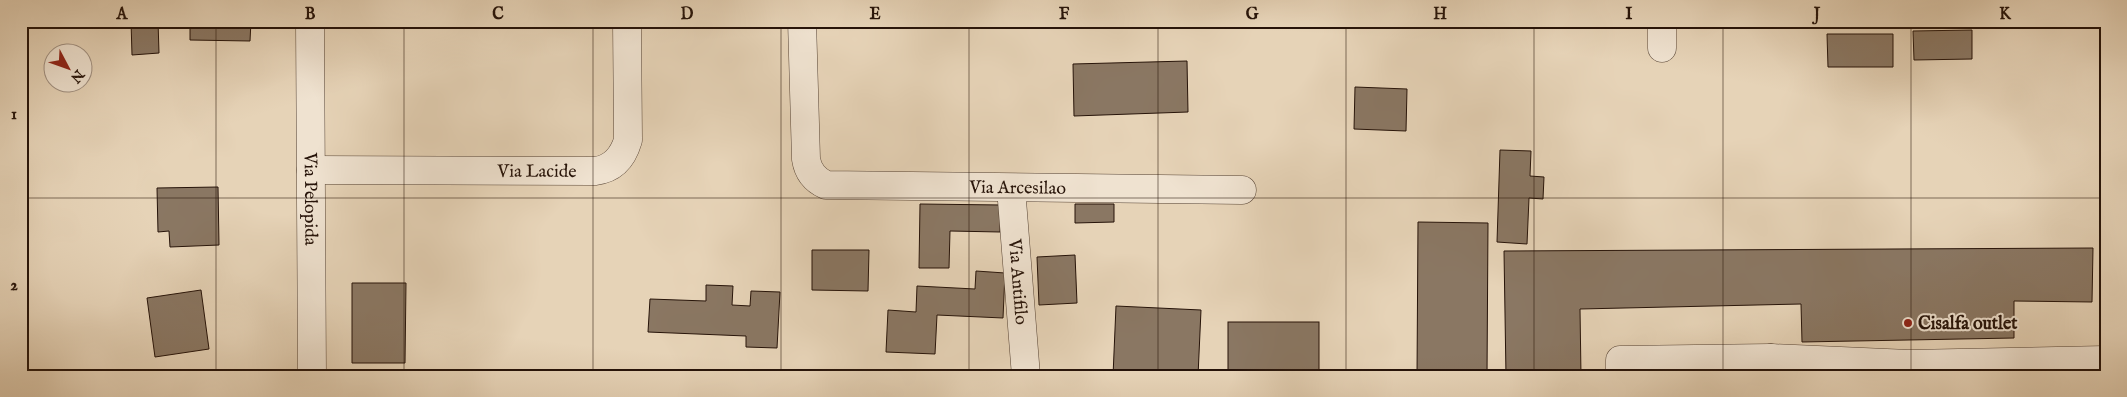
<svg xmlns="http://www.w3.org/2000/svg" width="2127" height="397" font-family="'IM FELL English',serif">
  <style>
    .building { fill: #8a7763; stroke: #261309 }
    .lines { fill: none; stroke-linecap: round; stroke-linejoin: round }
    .minor-casing { stroke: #564334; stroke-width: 29 }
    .minor { stroke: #efe2d0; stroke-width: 28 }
    .grid { fill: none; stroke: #261309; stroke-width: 1; stroke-opacity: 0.55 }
    .poi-dot { fill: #8f2418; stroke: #efe2d0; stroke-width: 2 }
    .labels { text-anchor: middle; stroke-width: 4; stroke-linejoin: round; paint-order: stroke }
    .street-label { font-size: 18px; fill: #261309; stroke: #efe2d0 }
    .poi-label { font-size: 18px; font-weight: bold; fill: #261309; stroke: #efe2d0; text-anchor: start }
    .neatline { fill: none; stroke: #261309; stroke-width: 2 }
    .grid-label { font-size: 16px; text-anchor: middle; font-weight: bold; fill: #261309 }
  </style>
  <rect width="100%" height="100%" fill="#e6d3b7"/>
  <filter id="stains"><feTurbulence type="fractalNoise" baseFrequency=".004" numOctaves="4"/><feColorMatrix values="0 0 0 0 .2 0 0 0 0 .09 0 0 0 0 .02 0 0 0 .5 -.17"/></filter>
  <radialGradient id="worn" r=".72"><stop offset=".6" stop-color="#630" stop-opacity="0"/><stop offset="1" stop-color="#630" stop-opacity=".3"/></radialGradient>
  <g class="building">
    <polygon points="131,21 158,21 159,53 132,55"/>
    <polygon points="190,21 251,21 250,41 190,40"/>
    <polygon points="1972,30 1972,59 1914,60 1913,31"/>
    <polygon points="1827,34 1893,34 1893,67 1828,67"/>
    <polygon points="1187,61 1188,112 1074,116 1073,64"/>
    <polygon points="1355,87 1407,89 1406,131 1354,129"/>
    <polygon points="1500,150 1531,151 1530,176 1544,177 1543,199 1529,198 1527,244 1497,242"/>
    <polygon points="218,187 219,245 170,247 169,231 158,232 157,188"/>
    <polygon points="920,204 1001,205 1000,232 950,231 949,268 919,268"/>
    <polygon points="1075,204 1114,204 1114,222 1075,223"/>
    <polygon points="1418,222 1488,223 1487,376 1417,376"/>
    <polygon points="2093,248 2092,302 2014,301 2014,338 1802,342 1801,304 1580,309 1581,376 1506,376 1504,251"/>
    <polygon points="812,250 869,250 868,291 812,290"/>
    <polygon points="1075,255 1077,303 1039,305 1037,257"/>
    <polygon points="976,271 1005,273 1003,318 937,315 935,354 886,352 888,310 916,312 917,286 975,289"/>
    <polygon points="352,283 406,283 405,363 352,363"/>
    <polygon points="706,285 733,286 732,305 750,306 751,291 780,292 777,348 746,347 746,336 648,332 650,299 706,301"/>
    <polygon points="201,290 209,349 155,357 147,298"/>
    <polygon points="1116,306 1201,310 1198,376 1113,376"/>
    <rect x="1228" y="322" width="91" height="54"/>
  </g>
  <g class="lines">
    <g class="minor-casing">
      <g id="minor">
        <path id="s1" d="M310 21 312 376"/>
        <path id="s2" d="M802 21 806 159C808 172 815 180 826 185L1242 190"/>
        <polyline points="1662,21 1662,48"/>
        <path id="s3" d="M311 170 595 171C613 169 623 157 628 140L627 21"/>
        <path id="s4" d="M1011 188 1026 376"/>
        <polyline points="1771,358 1909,364 2105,360 2105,376"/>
        <polyline points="1620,376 1620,360 1771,358 1771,376"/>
      </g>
    </g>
    <use href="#minor" class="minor"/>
  </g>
  <path class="grid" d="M216 21V376M404 21V376M593 21V376M781 21V376M969 21V376M1158 21V376M1346 21V376M1534 21V376M1723 21V376M1911 21V376M21 198H2106"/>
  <circle class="poi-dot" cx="1908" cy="323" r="5"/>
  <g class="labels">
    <g class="street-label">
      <text dy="6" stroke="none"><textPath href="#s3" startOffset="226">Via Lacide</textPath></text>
      <text dy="6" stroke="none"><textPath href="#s2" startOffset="364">Via Arcesilao</textPath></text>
      <text dy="6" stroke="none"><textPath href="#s1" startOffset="178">Via Pelopida</textPath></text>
      <text dy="6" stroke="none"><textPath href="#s4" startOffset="94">Via Antifilo</textPath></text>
    </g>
    <g class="poi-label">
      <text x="1918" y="329">Cisalfa outlet</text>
    </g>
  </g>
  <rect width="2127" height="397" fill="none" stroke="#e6d3b7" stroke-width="55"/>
  <g transform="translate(68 68) rotate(131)"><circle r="24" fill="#efe2d0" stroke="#9f8f80"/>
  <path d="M0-4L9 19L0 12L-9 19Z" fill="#8f2418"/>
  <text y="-8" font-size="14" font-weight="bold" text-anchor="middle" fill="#261309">N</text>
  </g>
  <rect x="28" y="28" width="2072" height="342" class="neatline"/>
  <g class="grid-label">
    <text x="122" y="19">A</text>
    <text x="310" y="19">B</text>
    <text x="498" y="19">C</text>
    <text x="687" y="19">D</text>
    <text x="875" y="19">E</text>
    <text x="1064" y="19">F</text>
    <text x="1252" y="19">G</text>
    <text x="1440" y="19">H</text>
    <text x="1629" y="19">I</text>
    <text x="1817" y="19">J</text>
    <text x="2005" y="19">K</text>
    <text x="14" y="119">1</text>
    <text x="14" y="290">2</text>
  </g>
  <rect width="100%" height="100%" filter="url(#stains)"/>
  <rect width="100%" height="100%" fill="url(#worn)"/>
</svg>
